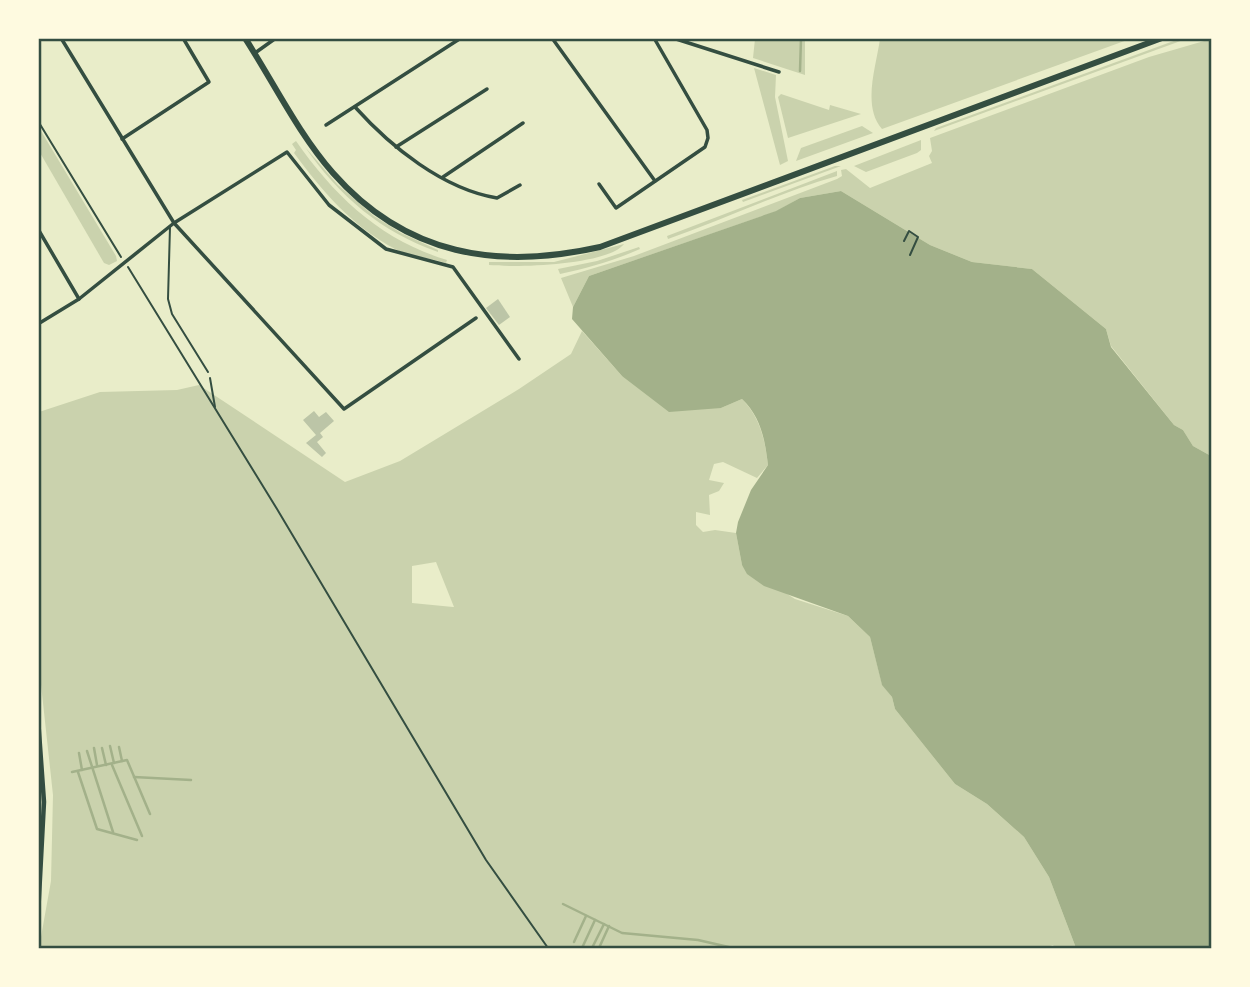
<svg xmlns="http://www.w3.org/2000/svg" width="1250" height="987" font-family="'Public Sans',sans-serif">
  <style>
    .green { fill: #cad2ad; fill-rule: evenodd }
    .water { fill: #a3b18a }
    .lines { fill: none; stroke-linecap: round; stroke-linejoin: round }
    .stream { stroke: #a3b18a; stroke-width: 2.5 }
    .building { fill: #bcc5a7 }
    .path { stroke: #344e41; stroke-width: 2 }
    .service { stroke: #344e41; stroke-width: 2 }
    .minor { stroke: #344e41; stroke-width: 3.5 }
    .tertiary { stroke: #344e41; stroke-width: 4.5 }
    .primary { stroke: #344e41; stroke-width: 6 }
    .neatline { fill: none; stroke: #344e41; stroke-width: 2.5 }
  </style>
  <rect width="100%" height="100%" fill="#e9edc9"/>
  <g class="green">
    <polygon points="755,39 755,38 831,39 805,39 805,75 753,58"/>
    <path d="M880 39V38L1130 39 882 129C862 106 876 67 880 39Z"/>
    <polygon points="1179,39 1186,39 934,131 936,128"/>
    <polygon points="1211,39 1211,456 1193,446 1183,430 1174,425 1111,346 1106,329 1032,269 972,262 930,245 841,191 800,198 777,211 589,276 573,307 561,278 634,256 837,179 842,176 841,170 846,169 870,188 932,163 929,156 932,151 930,138 1149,57"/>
    <polygon points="754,68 776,75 775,97 788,161 780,165"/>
    <polygon points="781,94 829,110 830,105 861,114 788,138 778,97"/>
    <polygon points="38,126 116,256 117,261 109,265 104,263 39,151"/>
    <polygon points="862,126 873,133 796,161 801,148"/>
    <polygon points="921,140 921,150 917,153 866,172 854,166"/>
    <path d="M296 141C335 197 381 240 447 260L446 263C430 258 409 256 395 249 352 226 322 191 294 153L296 150 292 144Z"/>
    <path d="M305 147 338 185 374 216 401 233 438 250V252C381 232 339 196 305 147Z"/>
    <polygon points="835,166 841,166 743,202 742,200"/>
    <path d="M837 171V176C778 193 723 220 668 239L667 236Z"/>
    <path d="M624 244C608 265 517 268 489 265V262H554Z"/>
    <path d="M639 247 640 249C616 260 588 268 560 274L558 269 597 261Z"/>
    <path d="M582 331 622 376 721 408 742 399C760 417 765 440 768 465L757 478 723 462 714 464 709 480 724 483 719 491 709 495 710 515 696 512V525L703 532 715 530 736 533 742 565 795 599 848 616 870 637 882 684 892 697 895 709 955 784 987 804 1024 837 1049 877 1076 948H1055L1053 945 1044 948H39L51 881 53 795 38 657 39 412 100 392 177 390 199 385 345 482 400 461 519 389 571 354ZM436 562 454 607H453L412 603V566Z"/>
  </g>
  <path class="water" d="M841 191 930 245 972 262 1032 269 1106 329 1111 347 1174 425 1183 430 1193 446 1211 456V948H1076L1049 877 1024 837 987 804 955 784 895 709 892 697 882 685 870 637 848 616 764 586 747 574 742 565 736 533 738 522 751 490 768 465C765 440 761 417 742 399L721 408 669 412 622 376 572 319 573 307 589 276 776 211 800 198Z"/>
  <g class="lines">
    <g class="stream">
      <polyline points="800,71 801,38"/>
      <polyline points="110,746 114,763"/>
      <polyline points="119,747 122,761"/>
      <polyline points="94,748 97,765"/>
      <polyline points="102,748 106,765"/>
      <polyline points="87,751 113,832"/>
      <polyline points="79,753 82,770"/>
      <polyline points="112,765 142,836"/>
      <polyline points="72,772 127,760 150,814"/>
      <polyline points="78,772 97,829 137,840"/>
      <polyline points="134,777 191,780"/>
      <polyline points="563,904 622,933 698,940 733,948"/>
      <polyline points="574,942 586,916"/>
      <polyline points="582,948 595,920"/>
      <polyline points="592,948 604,924"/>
      <polyline points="599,948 609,926"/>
    </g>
  </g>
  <g class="building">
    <polygon points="498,299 510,317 499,325 486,308"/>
    <polygon points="314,411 319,417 326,412 334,421 320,433 323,437 317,442 326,453 322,457 306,443 316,435 303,420"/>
  </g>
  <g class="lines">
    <g class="path">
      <polyline points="38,121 121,257"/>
      <polyline points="904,241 909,231 918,237 910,255"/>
      <polyline points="128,267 277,509 486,860 548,948"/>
      <polyline points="210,378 215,407"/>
    </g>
    <polyline class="service" points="170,227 168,299 172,314 208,372"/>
    <g class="minor">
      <polyline points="61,38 174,223 344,409 476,318"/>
      <polyline points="552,38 655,181"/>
      <polyline points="673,38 779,72"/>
      <polyline points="255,53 276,38"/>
      <path d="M355 107C391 147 443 189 497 198L520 185"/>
      <polyline points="326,125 461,38"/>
      <polyline points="122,139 209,82 183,38"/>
      <polyline points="396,147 487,89"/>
      <polyline points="443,177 523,123"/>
      <polyline points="599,184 616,208 705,147 708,138 707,130 654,38"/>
      <polyline points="38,229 79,299"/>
      <polyline points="38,324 79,299 174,223 287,152 329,205 386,249 453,267 519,359"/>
    </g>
    <polyline class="tertiary" points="38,718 44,802 38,916"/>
    <path class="primary" d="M245 38C274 83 298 133 333 173 406 256 498 270 600 247L1162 38"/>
  </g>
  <rect width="1250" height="987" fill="none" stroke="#fefae0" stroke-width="80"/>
  <rect x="40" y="40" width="1170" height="907" class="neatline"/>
</svg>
